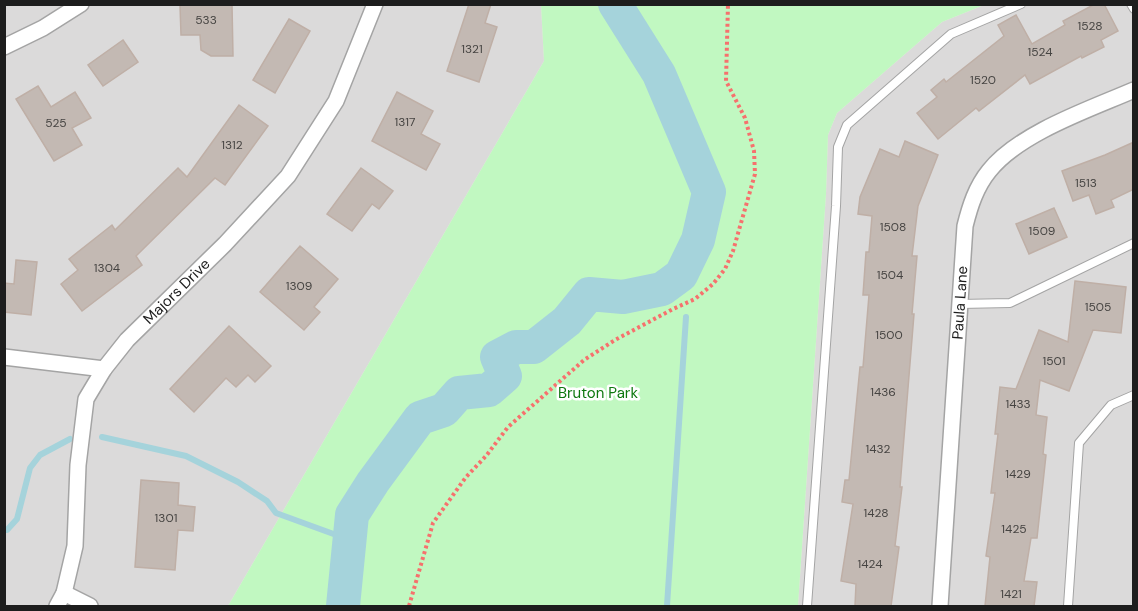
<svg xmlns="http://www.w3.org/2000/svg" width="1138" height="611" font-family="'DM Sans',sans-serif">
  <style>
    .residential { fill: #dbdada }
    .park { fill: #c1f8c1 }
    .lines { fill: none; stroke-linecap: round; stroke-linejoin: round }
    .stream { stroke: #a5d3db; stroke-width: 6 }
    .river { stroke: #a5d3db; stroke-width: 34 }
    .building { fill: #c3b9b3; stroke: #bfafa6; stroke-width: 1.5 }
    .lane-casing { stroke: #a4a4a4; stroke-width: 10 }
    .street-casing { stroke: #a4a4a4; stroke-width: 18 }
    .path { stroke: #f6716d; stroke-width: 4; stroke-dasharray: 3 3; stroke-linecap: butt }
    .lane { stroke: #fff; stroke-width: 8 }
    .street { stroke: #fff; stroke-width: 15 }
    .labels { text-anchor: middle; stroke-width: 5; stroke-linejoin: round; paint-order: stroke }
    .number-label { font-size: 12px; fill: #464442 }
    .street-label { font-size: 15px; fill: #1d1d1d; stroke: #fff }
    .park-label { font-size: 15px; fill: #0e780f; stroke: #fff }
  </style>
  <rect width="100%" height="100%" fill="#eeeae4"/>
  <g class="residential">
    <polygon points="4,5 541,5 544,61 228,606 5,606"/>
    <polygon points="984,5 1133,5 1133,606 798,606 826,194 828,135 837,113 942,22"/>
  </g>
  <polygon class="park" points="541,5 984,5 942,22 837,113 828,135 826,194 798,606 228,606 544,61"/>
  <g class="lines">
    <g class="stream">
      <polyline points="681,275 682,291"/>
      <polyline points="102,437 186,456 238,482 267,501 276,513 350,540"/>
      <polyline points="4,530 7,530 17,519 30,468 40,455 70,439"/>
      <polyline points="667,606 686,317"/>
    </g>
    <polyline class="river" points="343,606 352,515 373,482 420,418 444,410 459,393 489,390 505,376 497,357 516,347 534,347 567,321 589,294 623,297 662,289 681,275 698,240 709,192 659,74 615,4"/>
  </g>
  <g class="building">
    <polygon points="232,4 233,56 211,56 201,50 200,35 181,35 180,5"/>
    <polygon points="469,4 491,4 485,23 497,27 479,82 447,71"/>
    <polygon points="1095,4 1104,4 1118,31 1101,40 1104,47 1082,58 1081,56 1030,84 1025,75 979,111 976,108 938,139 917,113 937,97 931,90 944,79 946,82 1004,36 998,25 1016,15 1032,44 1065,25 1063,21"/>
    <polygon points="289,19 310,31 275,93 253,80"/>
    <polygon points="123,40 138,62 103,86 88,65"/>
    <polygon points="38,86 51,107 75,92 91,118 72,128 82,145 54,161 16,99"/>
    <polygon points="397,92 433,111 421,134 440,144 426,170 372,141"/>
    <polygon points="239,105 268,126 225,185 215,178 136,256 142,265 82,311 61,284 78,270 69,259 112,225 115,230 178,168 187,177"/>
    <polygon points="905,141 938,155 918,206 912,256 917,256 912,314 914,314 900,487 902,487 895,546 899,547 891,606 855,606 856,584 841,581 853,504 842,502 845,480 849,480 860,367 863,367 869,295 863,295 866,252 869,252 872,216 858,214 860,197 880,149 899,157"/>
    <polygon points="1134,142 1134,189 1111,200 1114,207 1096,214 1089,195 1073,201 1062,171 1105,155"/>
    <polygon points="361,168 393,191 379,209 372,204 352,231 327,214"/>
    <polygon points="1054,208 1067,237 1029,254 1016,224"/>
    <polygon points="300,246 338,279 314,307 320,312 304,330 260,292"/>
    <polygon points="16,260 37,262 31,315 4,312 4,283 14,284"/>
    <polygon points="1075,281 1126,287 1121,333 1093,330 1069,391 1040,380 1036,415 1047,417 1043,454 1046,455 1037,538 1031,538 1024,581 1037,582 1034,606 985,606 990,557 986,556 995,493 991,493 998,434 995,434 1000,387 1016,389 1039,330 1068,342"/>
    <polygon points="229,326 271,366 255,382 248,375 236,387 226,378 194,412 170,389"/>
    <polygon points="141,480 179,483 178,505 195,507 193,531 178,530 175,570 135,567"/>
  </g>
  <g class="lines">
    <g class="lane-casing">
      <g id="lane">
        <polyline points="1131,4 1134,9"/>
        <polyline points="960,304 1010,303 1134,243"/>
        <polyline points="807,606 836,206 838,147 847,125 951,34 1021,4"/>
        <polyline points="1068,606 1079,443 1111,405 1134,395"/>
      </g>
    </g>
    <g class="street-casing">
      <g id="street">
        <polyline points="4,47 43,28 81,4"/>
        <polyline points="4,357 104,369"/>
        <polyline points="64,593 90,606"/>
        <path id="s1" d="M57 606 64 593 75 546 78 465 86 399 104 369 127 340 225 244 288 176 336 101 375 4"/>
        <path id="s2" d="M940 606 965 226C970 206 976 187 989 171 1019 133 1090 109 1134 90"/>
      </g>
    </g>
    <polyline class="path" points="409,606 433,523 466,477 486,456 508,427 584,360 615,340 673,309 695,299 713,284 725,269 733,251 755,174 754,151 745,118 726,81 728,4"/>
    <use href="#lane" class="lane"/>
    <use href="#street" class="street"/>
  </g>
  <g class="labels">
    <g class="number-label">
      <text x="206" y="24">533</text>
      <text x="1090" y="30">1528</text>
      <text x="472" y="53">1321</text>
      <text x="1040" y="56">1524</text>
      <text x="983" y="84">1520</text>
      <text x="405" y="126">1317</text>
      <text x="56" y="127">525</text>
      <text x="232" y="149">1312</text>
      <text x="1086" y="187">1513</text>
      <text x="893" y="231">1508</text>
      <text x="1042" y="235">1509</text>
      <text x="107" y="272">1304</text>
      <text x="890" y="279">1504</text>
      <text x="299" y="290">1309</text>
      <text x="1098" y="311">1505</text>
      <text x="889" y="339">1500</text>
      <text x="1054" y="365">1501</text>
      <text x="883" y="396">1436</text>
      <text x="1018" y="408">1433</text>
      <text x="878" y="453">1432</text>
      <text x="1018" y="478">1429</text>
      <text x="876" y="517">1428</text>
      <text x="166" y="522">1301</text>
      <text x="1014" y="533">1425</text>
      <text x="870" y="568">1424</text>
      <text x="1011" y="598">1421</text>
    </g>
    <g class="street-label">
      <text dy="5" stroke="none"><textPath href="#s1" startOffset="352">Majors Drive</textPath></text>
      <text dy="5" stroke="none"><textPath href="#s2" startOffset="304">Paula Lane</textPath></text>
    </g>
    <g class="park-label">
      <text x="598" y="398">Bruton Park</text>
    </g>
  </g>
  <rect width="1138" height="611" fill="none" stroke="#1d1d1d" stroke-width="12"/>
</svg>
